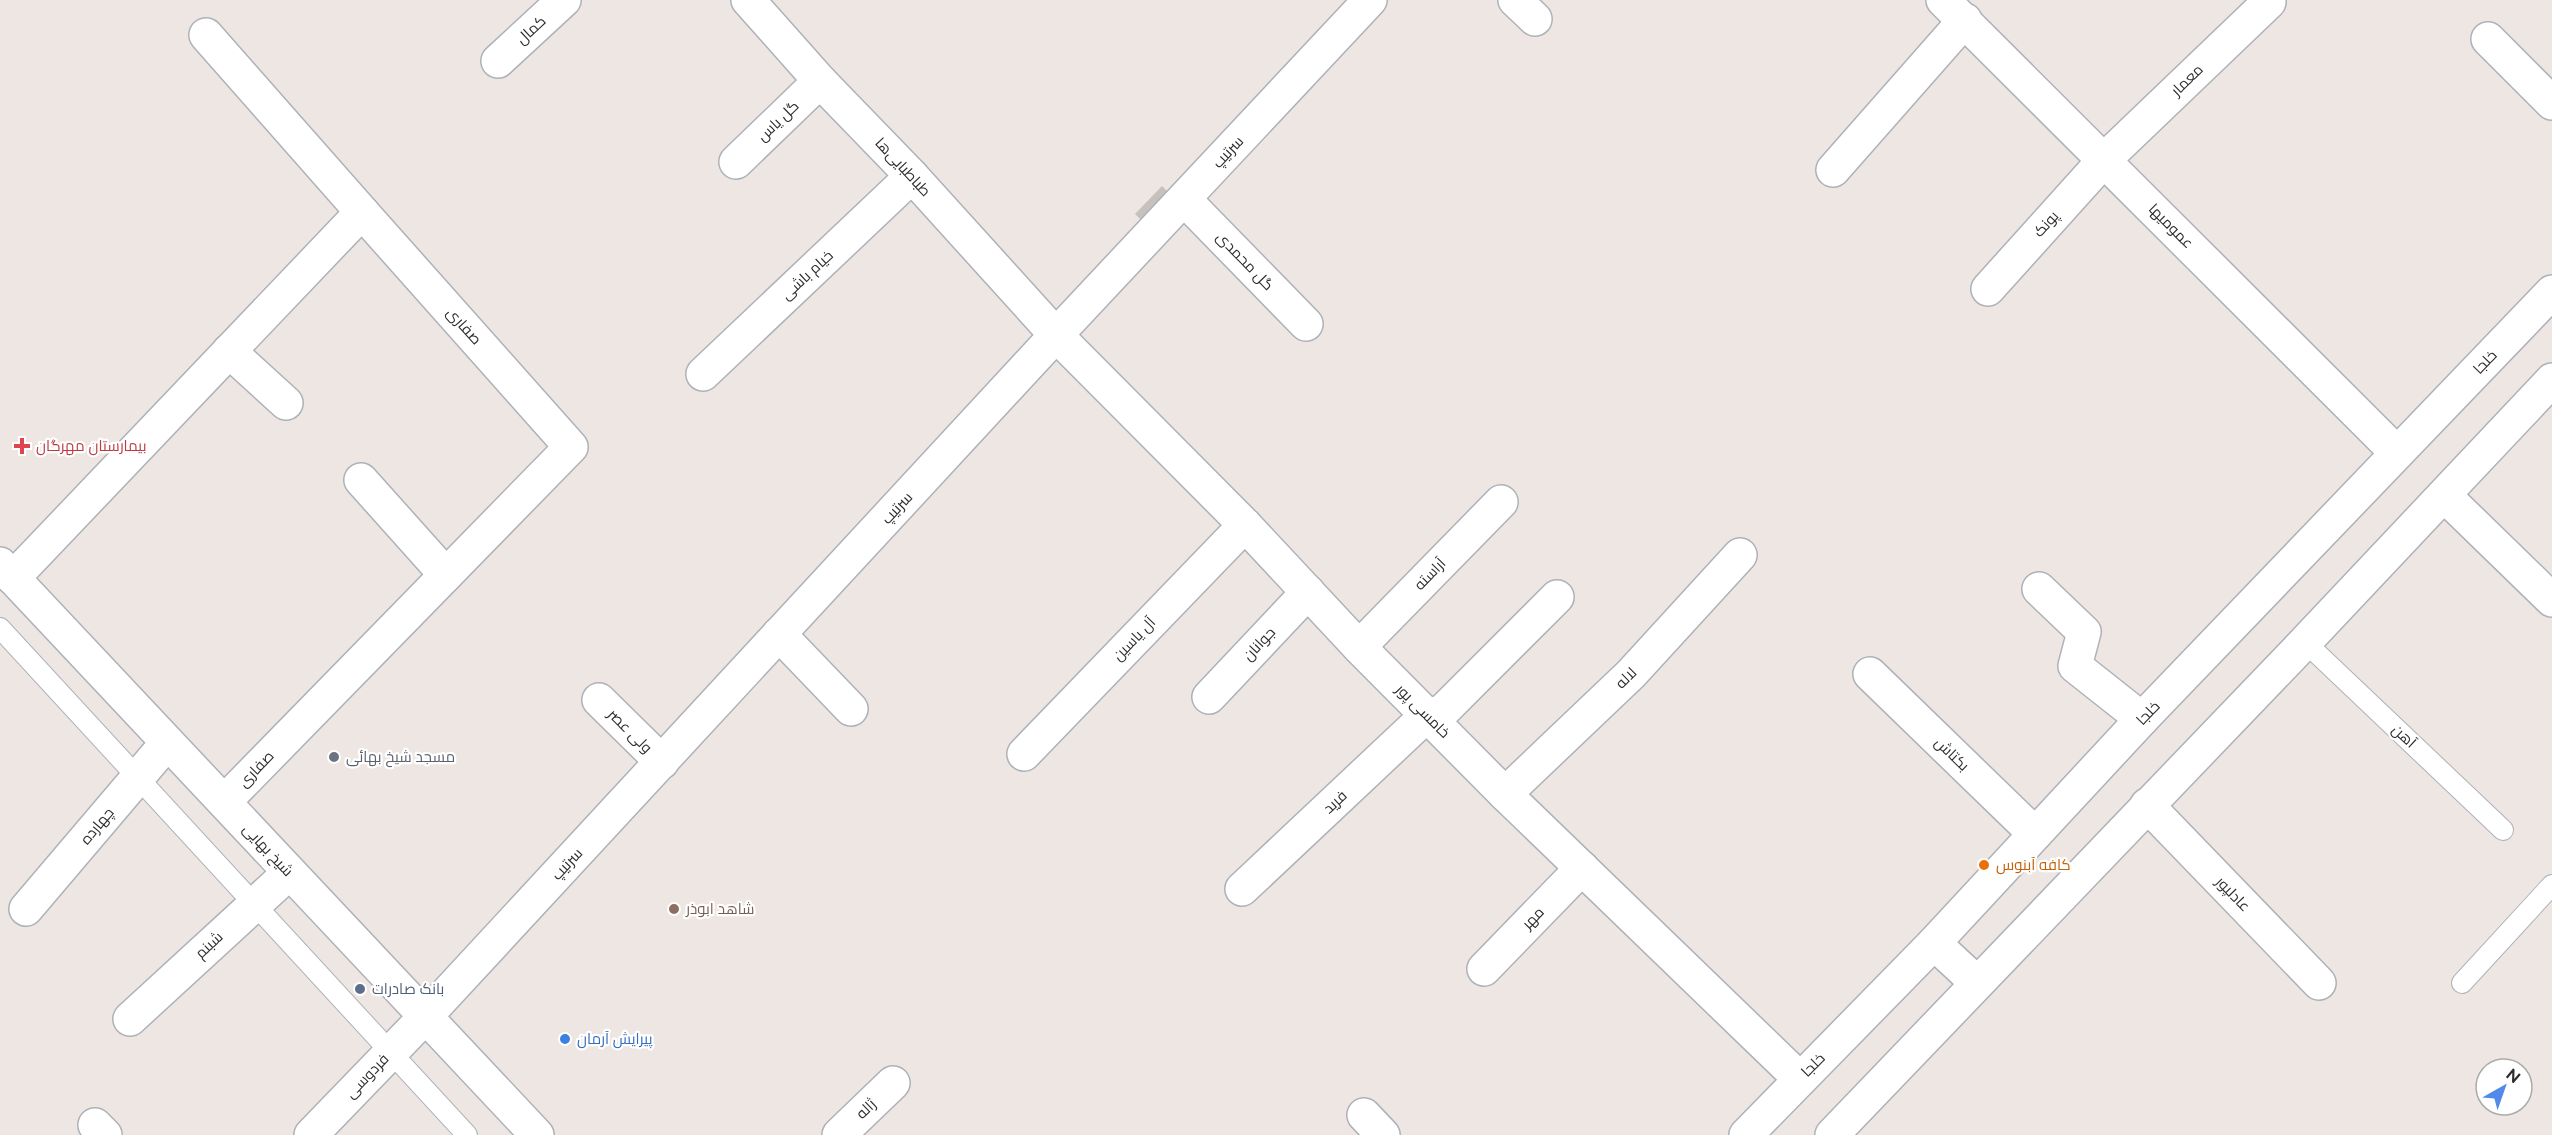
<svg xmlns="http://www.w3.org/2000/svg" width="2552" height="1135" font-family="Raleway,Cairo,sans-serif">
  <style>
    .building { fill: #c6c1bd }
    .lines { fill: none; stroke-linecap: round; stroke-linejoin: round }
    .service-casing { stroke: #aeb2b8; stroke-width: 22 }
    .minor-casing { stroke: #aeb2b8; stroke-width: 36 }
    .secondary-casing { stroke: #aeb2b8; stroke-width: 36 }
    .service { stroke: #fff; stroke-width: 20 }
    .minor { stroke: #fff; stroke-width: 33 }
    .secondary { stroke: #fff; stroke-width: 33 }
    .health-dot { fill: #e0444e; stroke: #fff; stroke-width: 2 }
    .worship-dot { fill: #6b7280; stroke: #fff; stroke-width: 2 }
    .food-dot { fill: #e8710a; stroke: #fff; stroke-width: 2 }
    .education-dot { fill: #8d6e63; stroke: #fff; stroke-width: 2 }
    .service-dot { fill: #5c6f8a; stroke: #fff; stroke-width: 2 }
    .shop-dot { fill: #3f7fe0; stroke: #fff; stroke-width: 2 }
    .labels { text-anchor: middle; stroke-width: 4.5; stroke-linejoin: round; paint-order: stroke }
    .street-label { font-size: 15px; fill: #2d2d2d; stroke: #fff }
    .health-label { font-size: 15px; fill: #be3a42; stroke: #fff; text-anchor: start }
    .worship-label { font-size: 15px; fill: #5b616d; stroke: #fff; text-anchor: start }
    .food-label { font-size: 15px; fill: #c56008; stroke: #fff; text-anchor: start }
    .education-label { font-size: 15px; fill: #785e54; stroke: #fff; text-anchor: start }
    .service-label { font-size: 15px; fill: #4e5e75; stroke: #fff; text-anchor: start }
    .shop-label { font-size: 15px; fill: #366cbe; stroke: #fff; text-anchor: start }
  </style>
  <rect width="100%" height="100%" fill="#ede6e2"/>
  <polygon class="building" points="1162,186 1177,201 1150,228 1135,214"/>
  <g class="lines">
    <g class="service-casing">
      <g id="service">
        <polyline points="0,628 467,1135"/>
        <polyline points="2305,642 2503,830"/>
        <polyline points="2462,983 2552,885"/>
      </g>
    </g>
    <g class="minor-casing">
      <g id="minor">
        <polyline points="748,0 820,81 912,176 1056,335 1245,525 1359,647 1505,794 1800,1079"/>
        <polyline points="1515,0 1535,19"/>
        <polyline points="1943,0 2397,453"/>
        <polyline points="206,35 362,212"/>
        <polyline points="2488,39 2552,103"/>
        <polyline points="498,61 564,0"/>
        <polyline points="736,162 820,81"/>
        <polyline points="1833,170 1965,20"/>
        <polyline points="1184,199 1306,324"/>
        <polyline points="1988,289 2105,159 2269,2"/>
        <polyline points="229,351 286,403"/>
        <polyline points="703,374 912,176"/>
        <polyline points="361,480 446,575"/>
        <polyline points="2445,496 2552,600"/>
        <polyline points="13,578 362,212 571,447 224,802"/>
        <polyline points="2039,589 2084,632 2075,666 2142,719"/>
        <polyline points="779,634 851,709"/>
        <polyline points="1359,647 1501,502"/>
        <polyline points="1870,674 2035,834"/>
        <polyline points="1209,697 1308,592"/>
        <polyline points="599,700 662,762"/>
        <polyline points="1024,754 1245,525"/>
        <polyline points="1505,794 1631,674 1740,555"/>
        <polyline points="2147,805 2319,983"/>
        <polyline points="1242,889 1427,715 1442,712 1557,597"/>
        <polyline points="26,909 167,743"/>
        <polyline points="1484,969 1582,868"/>
        <polyline points="130,1019 289,873"/>
        <polyline points="1364,1115 1383,1135"/>
        <polyline points="95,1125 105,1135"/>
        <polyline points="311,1135 425,1017 1056,335 1370,0"/>
        <polyline points="839,1135 893,1083"/>
      </g>
    </g>
    <g class="secondary-casing">
      <g id="secondary">
        <polyline points="0,564 537,1135"/>
        <polyline points="1934,943 1977,983"/>
        <polyline points="1746,1135 1934,943 2142,719 2552,292"/>
        <polyline points="1832,1135 2305,642 2552,380"/>
      </g>
    </g>
    <use href="#service" class="service"/>
    <use href="#minor" class="minor"/>
    <use href="#secondary" class="secondary"/>
  </g>
  <path class="health-dot" d="M19 437h6v6h6v6h-6v6h-6v-6h-6v-6h6z"/>
  <circle class="worship-dot" cx="334" cy="757" r="6"/>
  <circle class="food-dot" cx="1984" cy="865" r="6"/>
  <circle class="education-dot" cx="674" cy="909" r="6"/>
  <circle class="service-dot" cx="360" cy="989" r="6"/>
  <circle class="shop-dot" cx="565" cy="1039" r="6"/>
  <g class="labels">
    <g class="street-label">
      <text transform="translate(531 30) rotate(-43)" y="5">کمال</text>
      <text transform="translate(2187 80) rotate(-44)" y="5">معمار</text>
      <text transform="translate(778 121) rotate(-44)" y="5">گل یاس</text>
      <text transform="translate(1228 152) rotate(-47)" y="5">سرتیپ</text>
      <text transform="translate(903 167) rotate(47)" y="5">طباطبایی‌ها</text>
      <text transform="translate(2046 224) rotate(-48)" y="5">پونک</text>
      <text transform="translate(2171 226) rotate(45)" y="5">عمومیها</text>
      <text transform="translate(1245 261) rotate(46)" y="5">گل محمدی</text>
      <text transform="translate(807 275) rotate(-43)" y="5">خیام باشی</text>
      <text transform="translate(464 326) rotate(48)" y="5">صفاری</text>
      <text transform="translate(2485 362) rotate(-46)" y="5">خلجا</text>
      <text transform="translate(897 508) rotate(-47)" y="5">سرتیپ</text>
      <text transform="translate(1430 574) rotate(-46)" y="5">آراسته</text>
      <text transform="translate(1134 639) rotate(-46)" y="5">آل یاسین</text>
      <text transform="translate(1259 644) rotate(-47)" y="5">جوانان</text>
      <text transform="translate(1626 678) rotate(-45)" y="5">لاله</text>
      <text transform="translate(1423 711) rotate(45)" y="5">خامسی پور</text>
      <text transform="translate(2148 713) rotate(-46)" y="5">خلجا</text>
      <text transform="translate(630 731) rotate(45)" y="5">ولی عصر</text>
      <text transform="translate(2404 736) rotate(43)" y="5">آهن</text>
      <text transform="translate(1952 754) rotate(44)" y="5">بکتاش</text>
      <text transform="translate(256 769) rotate(-46)" y="5">صفاری</text>
      <text transform="translate(1335 802) rotate(-43)" y="5">فرید</text>
      <text transform="translate(97 826) rotate(-50)" y="5">چهارده</text>
      <text transform="translate(268 850) rotate(47)" y="5">شیخ بهایی</text>
      <text transform="translate(567 864) rotate(-47)" y="5">سرتیپ</text>
      <text transform="translate(2233 894) rotate(46)" y="5">عادلپور</text>
      <text transform="translate(1533 918) rotate(-46)" y="5">مهر</text>
      <text transform="translate(209 945) rotate(-43)" y="5">شبنم</text>
      <text transform="translate(1813 1065) rotate(-45)" y="5">خلجا</text>
      <text transform="translate(367 1076) rotate(-46)" y="5">فردوسی</text>
      <text transform="translate(866 1109) rotate(-44)" y="5">ژاله</text>
    </g>
    <g class="health-label">
      <text x="36" y="451">بیمارستان مهرگان</text>
    </g>
    <g class="worship-label">
      <text x="346" y="762">مسجد شیخ بهائی</text>
    </g>
    <g class="food-label">
      <text x="1996" y="870">کافه آبنوس</text>
    </g>
    <g class="education-label">
      <text x="686" y="914">شاهد ابوذر</text>
    </g>
    <g class="service-label">
      <text x="372" y="994">بانک صادرات</text>
    </g>
    <g class="shop-label">
      <text x="577" y="1044">پیرایش آرمان</text>
    </g>
  </g>
  <g transform="translate(2504 1087) rotate(40)"><circle r="28" fill="#ffffff" stroke="#ababab" stroke-width="1.5"/>
  <path d="M0-4.5L10 22L0 15L-10 22Z" fill="#528ae9"/>
  <text y="-9" font-size="16" font-weight="bold" text-anchor="middle" fill="#2d2d2d">N</text>
  </g>
</svg>
